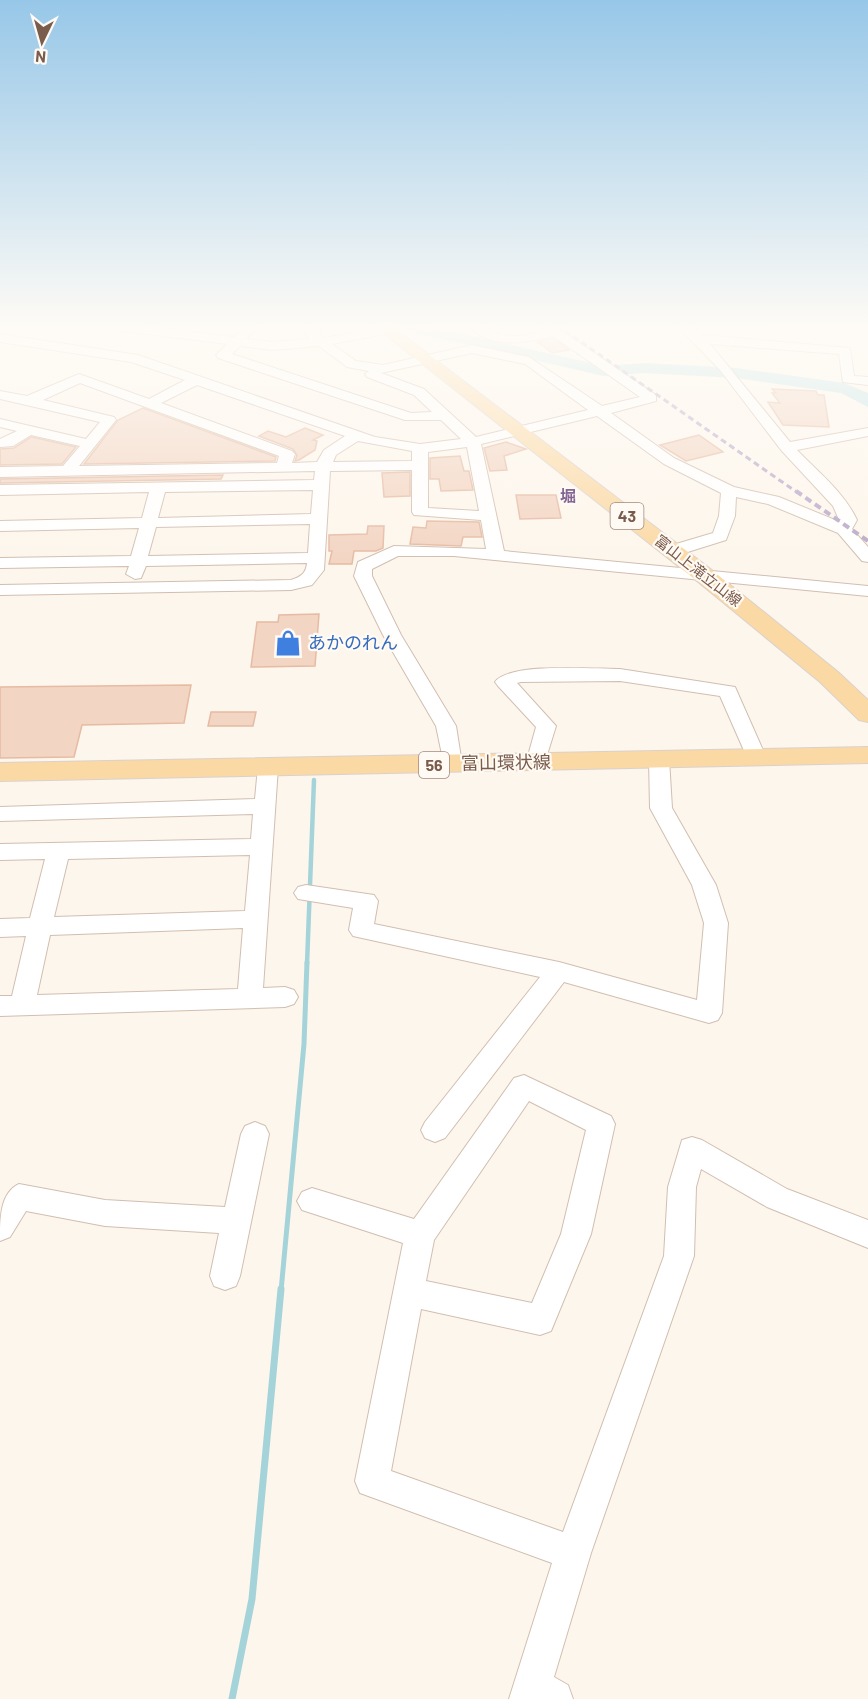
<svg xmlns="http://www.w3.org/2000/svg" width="868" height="1699" font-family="Barlow,'Noto Sans JP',sans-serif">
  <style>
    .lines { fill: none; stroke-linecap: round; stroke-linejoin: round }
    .stream-far2 { stroke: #a5d3da; stroke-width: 4.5 }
    .stream-far1 { stroke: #a5d3da; stroke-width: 5 }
    .stream { stroke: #a5d3da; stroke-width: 7 }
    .river { fill: #bfe3e8; fill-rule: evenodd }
    .building { fill: #f3d5c3; stroke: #e6bba3; stroke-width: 1.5 }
    .minor-casing { stroke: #d1beb0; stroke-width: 2 }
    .major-casing { stroke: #dad1cd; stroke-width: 2 }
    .minor { fill: #fff; fill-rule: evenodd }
    .major { fill: #fbd9a5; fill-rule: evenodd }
    .rail-far1 { stroke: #b9a8c9; stroke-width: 3; stroke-dasharray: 6 4; stroke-linecap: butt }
    .rail { stroke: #b9a8c9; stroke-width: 4; stroke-dasharray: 7 4.5; stroke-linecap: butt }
    .labels { text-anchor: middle; stroke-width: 4.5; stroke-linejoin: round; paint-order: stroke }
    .far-street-label { font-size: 15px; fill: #7a5c4d; stroke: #fffaf3 }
    .far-neighbourhood-label { font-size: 16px; font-weight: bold; fill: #846695; stroke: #fffaf3 }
    .shield { fill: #fffaf3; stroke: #a28b7f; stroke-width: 1.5 }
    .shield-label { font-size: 16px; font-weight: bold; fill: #7a5c4d }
    .shop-label { font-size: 18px; fill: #366cbe; stroke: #fffaf3; text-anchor: start }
    .street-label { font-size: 18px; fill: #7a5c4d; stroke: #fffaf3 }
  </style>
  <rect width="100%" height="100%" fill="#fdf6ec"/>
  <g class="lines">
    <polyline class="stream-far2" points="307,964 314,780"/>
    <polyline class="stream-far1" points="281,1291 304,1044 307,962"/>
    <polyline class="stream" points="232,1699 252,1599 281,1289"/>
    <polygon class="river" points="396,325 423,325 604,366 645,363 736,368 844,383 868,393 868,407 841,393 736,378 645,373 604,376 404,330"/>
  </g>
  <g class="building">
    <polygon points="553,338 564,346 569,350 552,353 538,342"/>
    <polygon points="772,389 816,391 818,395 824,395 829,427 783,425 768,402 780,403 772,393 776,393"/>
    <polygon points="143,408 276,457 275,461 84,464 118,420"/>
    <polygon points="305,428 323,435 313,440 317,441 315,450 299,460 295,461 297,455 293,449 259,436 268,431 286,437"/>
    <polygon points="699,435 723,452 686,461 660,445"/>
    <polygon points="31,437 32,437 76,447 62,464 0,465 0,449 14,448"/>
    <polygon points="506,442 526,449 504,456 507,470 490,471 484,448"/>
    <polygon points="460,456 464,471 469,471 473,490 441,491 439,479 430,479 430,458"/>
    <polygon points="410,472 410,496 384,497 382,473"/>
    <polygon points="223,475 221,479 0,483 0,479"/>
    <polygon points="516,495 556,495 561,518 520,519"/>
    <polygon points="427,521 479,522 482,537 463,537 461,546 410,544 413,527 426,528"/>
    <polygon points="368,526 384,526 383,548 376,551 354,551 352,564 329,564 332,551 329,551 329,535 367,534"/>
    <polygon points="319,614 315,666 251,667 257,622 278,622 279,615"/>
    <polygon points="191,685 184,723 82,725 74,757 0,758 0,687"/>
    <polygon points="211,712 256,712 253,726 208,726"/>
  </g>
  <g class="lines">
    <g class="minor-casing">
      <g id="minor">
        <path d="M102 325H134L234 337 246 325H259L246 339 272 342 310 339 305 333 312 325H325L318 333 324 338 388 326 394 330 392 333 332 344 356 361 383 365 472 345 529 357 602 406 640 397 553 336C524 343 490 350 468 325 482 324 487 330 500 334 514 339 531 334 545 330L539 325H553L656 395V401L611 413 674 458 734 487 779 497 840 522 833 506 781 450 720 370 676 325H689L702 335 850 348 854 376 868 377V385L843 382 839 354 710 344 790 442 868 428V436L797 450C818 472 844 492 857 520L852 529 868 547V562L862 561 838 533 768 504 736 497 735 516 726 540 678 555H666L664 551 666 547 713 533 719 516 721 493 664 464 597 416 481 444 504 551 868 586V596L454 556H398L372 569V576L401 635 456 726 462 764 459 769H445L436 726 383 635 354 576 358 562 394 546 486 549 481 520 414 515 412 512V470L330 471 324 570 312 585 291 590 0 595V585L291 580C300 577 306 574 307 563L146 566 141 578 135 579 126 574 129 566 0 568V558L131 556 139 528 0 531V521L142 518 149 492 0 495V485L314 480 315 471 0 477V467L63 466 80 446 31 435 13 446 0 447V439L17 431 0 427V419L86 439 100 422 0 399V391L27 396 79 374 149 399 185 380 131 362 0 342V334L138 355 375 437 420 444 461 439 441 420H405L218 358 216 355 227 344 108 329ZM240 346 272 350 319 346 347 367 369 371 365 374 367 377 414 395 432 412 411 413 232 354ZM472 353 525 364 588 410 476 437 424 389 381 373ZM80 383 279 456 277 463 79 466 116 420 114 417 43 400ZM197 385 345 436 324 450 317 462 292 463 295 454 292 451 161 403ZM358 441 412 451V461L333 462 336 455ZM467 447 479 511 428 508V452ZM313 490 311 514 158 518 165 492ZM310 524 308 553 148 556 156 527Z"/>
        <polygon points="856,325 868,325 868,329 858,328"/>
        <path d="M620 669 735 687 766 757 763 762H749L720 696 620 681 521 682 517 683 556 726 543 768H529L526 763 536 727 498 686 495 682C509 662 595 669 620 669Z"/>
        <polygon points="659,752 666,754 669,759 672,808 716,885 728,923 722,1013 718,1020 709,1023 564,982 445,1138 435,1142 425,1138 421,1130 425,1122 540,977 353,936 349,930 353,908 298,899 294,893 298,887 306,885 374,895 378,901 374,924 559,962 697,1000 704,923 692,885 650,808 649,759 652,754"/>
        <path d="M268 760 275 762 278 767 263 988 285 987 294 990 298 997 294 1004 285 1007 0 1016V996H12L26 936 0 937V919L30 918 45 859 0 860V844L251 839 253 814 0 821V807L255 799 258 767 261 762ZM250 855 245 911 54 917 68 859ZM243 928 238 989 37 995 50 935Z"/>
        <path d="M524 1075 611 1116 615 1124 591 1234 551 1331 540 1335 421 1309 391 1471 563 1532 664 1256 668 1187 682 1140 692 1137 702 1140 787 1189 868 1220V1248L767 1207 701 1169 696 1187 694 1256 591 1553 554 1677 568 1685 573 1699H509L552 1563 360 1493 355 1481 403 1243 302 1210 297 1201 302 1192 312 1188 414 1219 514 1078ZM529 1101 586 1130 561 1234 532 1303 426 1281 434 1240Z"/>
        <path d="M255 1122 265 1126 269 1134 240 1276 236 1286 225 1290 214 1286 210 1276 219 1233 105 1226 26 1211 10 1237 0 1241C0 1218 0 1193 19 1184L105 1200 225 1207 241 1134 245 1126Z"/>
      </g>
    </g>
    <g class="major-casing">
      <g id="major">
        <polygon points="373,325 390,325 713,571 838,672 868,700 868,722 859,720 820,682 697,581"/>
        <polygon points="868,747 868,763 0,781 0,763"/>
      </g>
    </g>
    <use href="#minor" class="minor"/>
    <use href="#major" class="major"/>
    <polyline class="rail-far1" points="557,325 798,493"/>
    <polyline class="rail" points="796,491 868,541"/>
  </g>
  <linearGradient id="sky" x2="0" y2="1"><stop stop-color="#97c7e8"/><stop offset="0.58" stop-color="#fefbf6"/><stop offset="1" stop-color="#fefbf6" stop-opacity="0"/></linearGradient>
  <rect width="868" height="562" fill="url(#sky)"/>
  <defs>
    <g id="shop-bare" transform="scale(2.07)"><path d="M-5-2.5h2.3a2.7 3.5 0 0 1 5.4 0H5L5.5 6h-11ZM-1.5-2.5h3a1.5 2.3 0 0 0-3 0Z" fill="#3f7fe0" stroke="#fffaf3" stroke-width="2.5" paint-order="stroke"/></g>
  </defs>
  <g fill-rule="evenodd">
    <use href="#shop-bare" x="288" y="643"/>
  </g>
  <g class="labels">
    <g class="far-street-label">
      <text transform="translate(698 571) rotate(38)" y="5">富山上滝立山線</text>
    </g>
    <g class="far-neighbourhood-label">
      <text x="568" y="502">堀</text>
    </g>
    <g class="shield">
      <rect x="610.5" y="503" width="33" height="26" rx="4.5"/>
      <rect x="419" y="752" width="30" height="26" rx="4.5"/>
    </g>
    <g class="shield-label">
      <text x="627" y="522">43</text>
      <text x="434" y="771">56</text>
    </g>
    <g class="shop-label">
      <text x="308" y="649">あかのれん</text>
    </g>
    <g class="street-label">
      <text transform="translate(506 763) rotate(-1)" y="6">富山環状線</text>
    </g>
  </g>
  <g transform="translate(42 42) rotate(185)" stroke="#fffaf3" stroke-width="4.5" paint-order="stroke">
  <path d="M0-4.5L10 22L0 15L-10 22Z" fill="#7a5c4d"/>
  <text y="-9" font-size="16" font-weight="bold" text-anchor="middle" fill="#7a5c4d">N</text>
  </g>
</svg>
